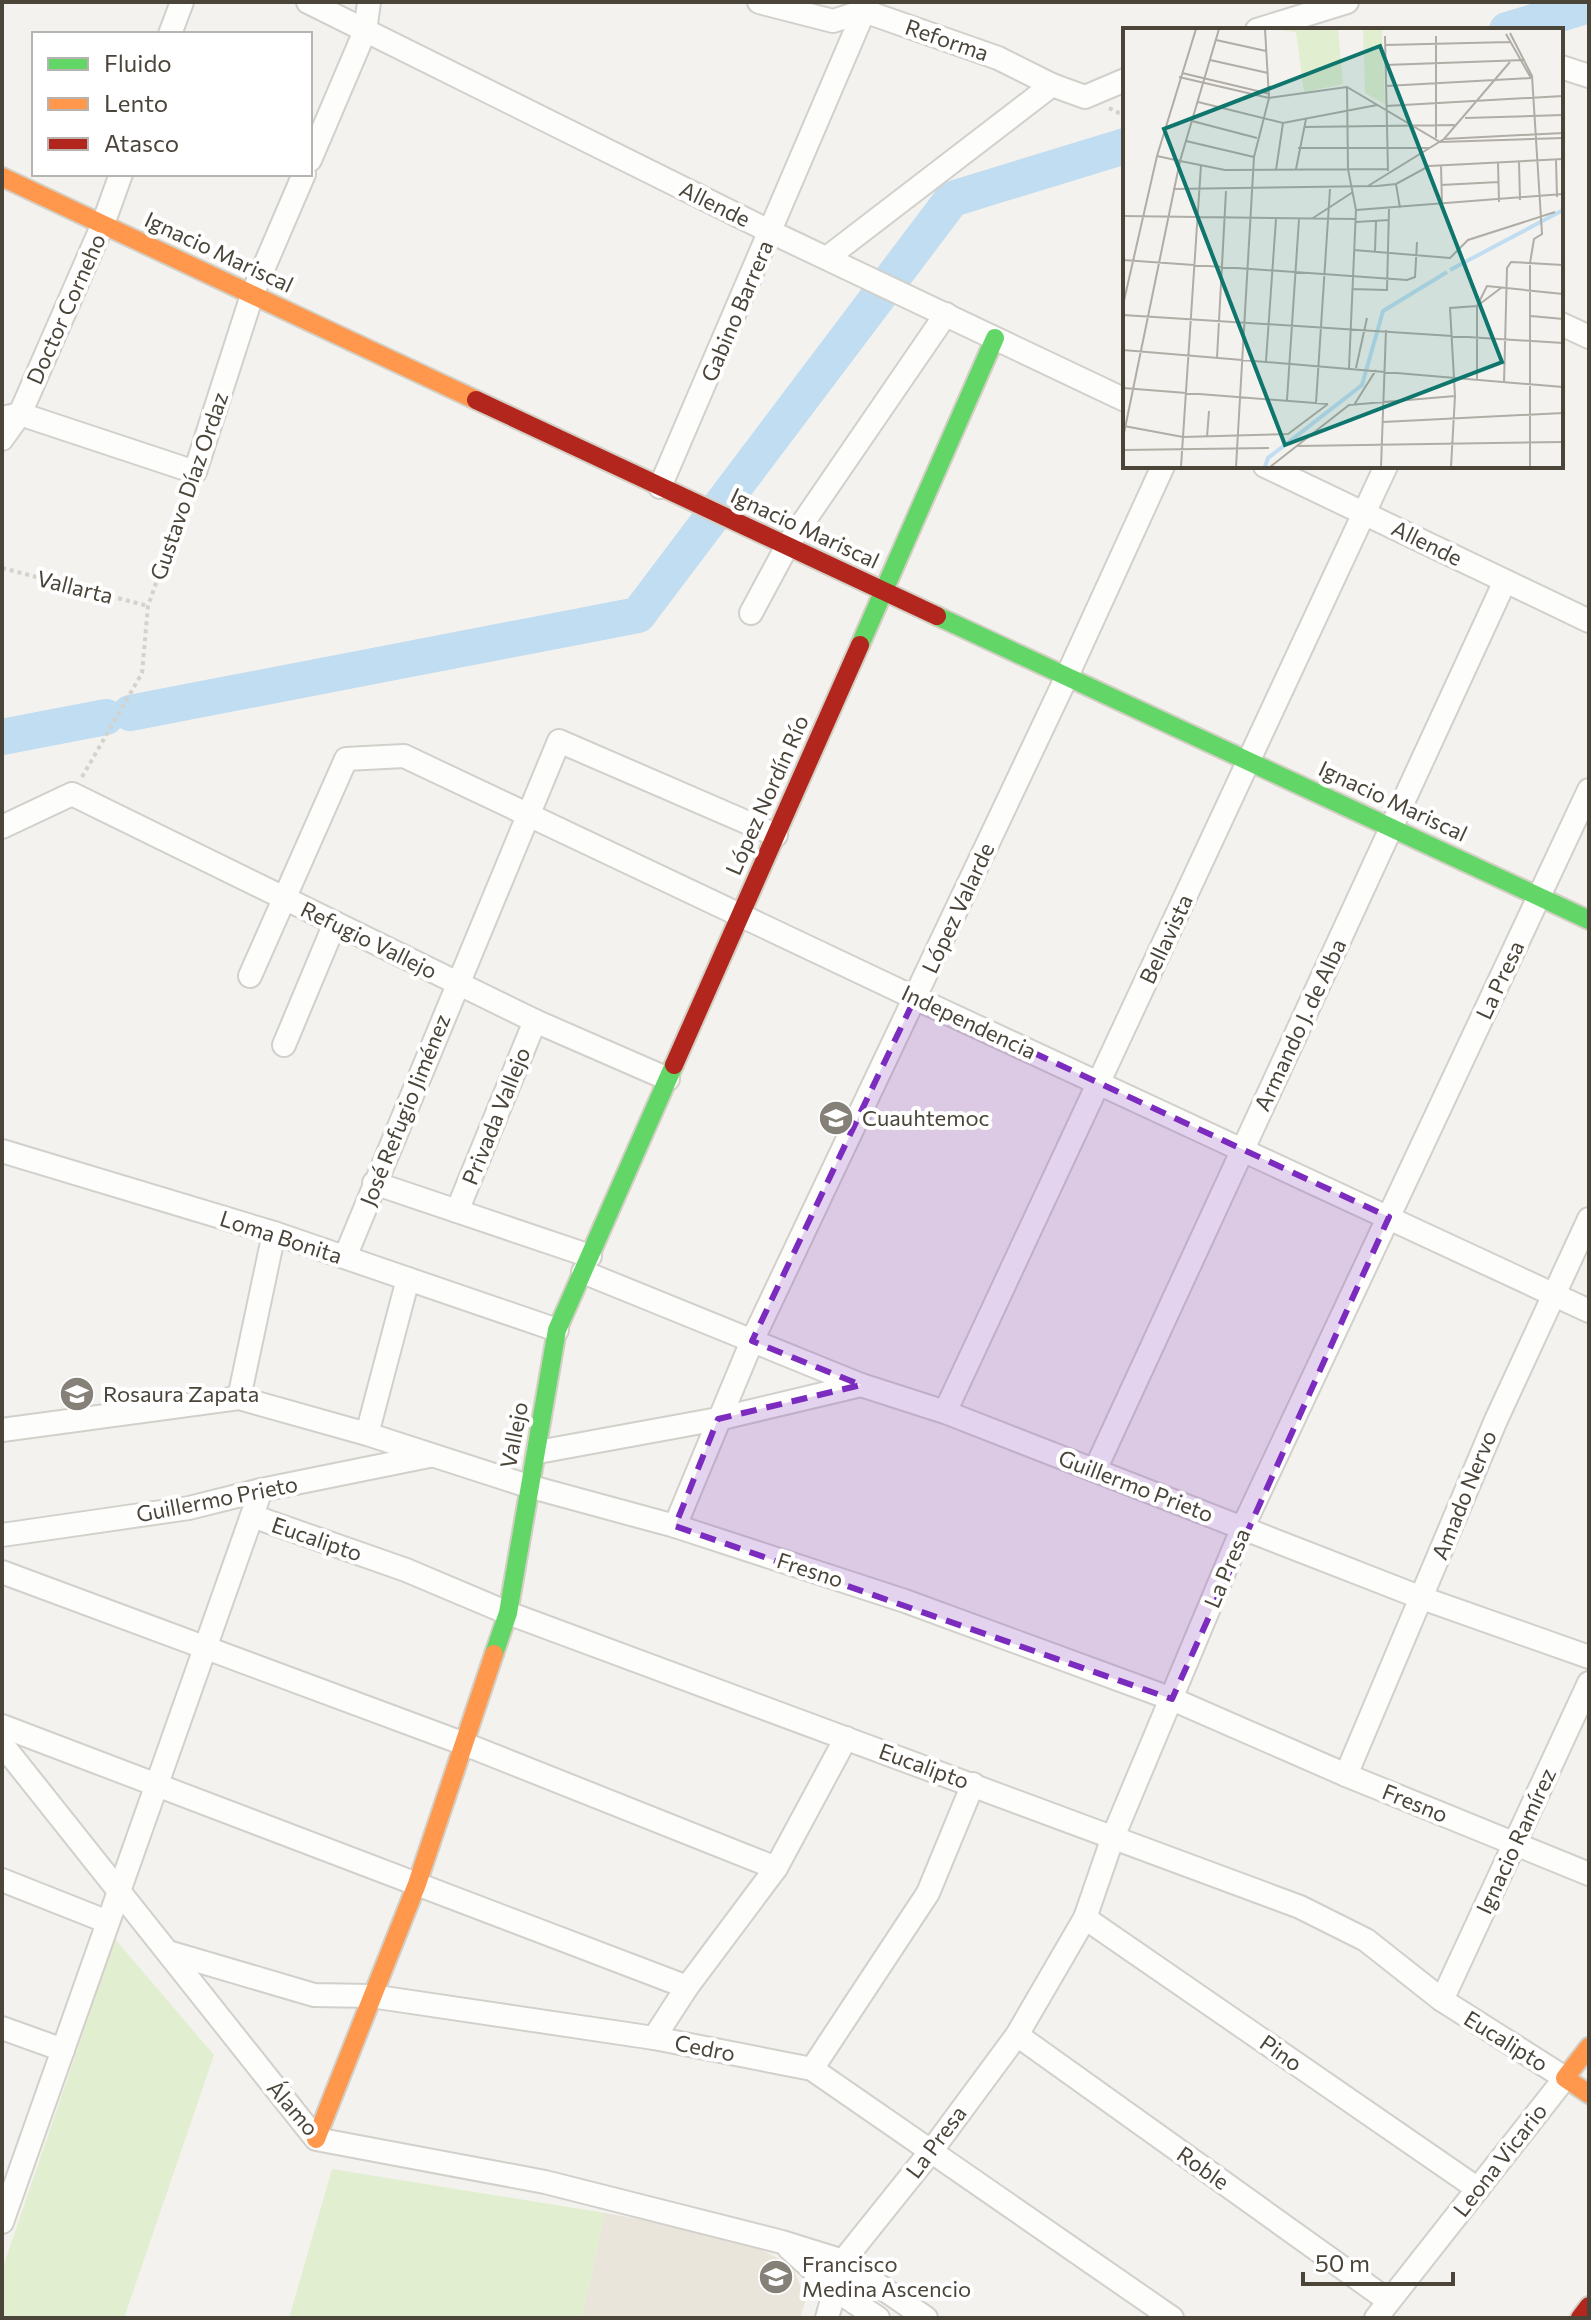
<svg xmlns="http://www.w3.org/2000/svg" width="1591" height="2320" font-family="Commissioner,sans-serif">
  <style>
    .education { fill: #eae5da }
    .green { fill: #e1eecf }
    .lines { fill: none; stroke-linecap: round; stroke-linejoin: round }
    .river { stroke: #c0ddf1; stroke-width: 36 }
    .street-casing { stroke: #d2d0cb; stroke-width: 26 }
    .fast-casing { stroke: #d3cfc5; stroke-width: 22 }
    .slow-casing { stroke: #d3cfc5; stroke-width: 22 }
    .jam-casing { stroke: #d3cfc5; stroke-width: 22 }
    .path { stroke: #d3d2cc; stroke-width: 4; stroke-dasharray: 4 4; stroke-linecap: butt }
    .street { stroke: #fdfdfc; stroke-width: 22 }
    .fast { stroke: #63d668; stroke-width: 18 }
    .slow { stroke: #ff974d; stroke-width: 18 }
    .jam { stroke: #b3261e; stroke-width: 18 }
    .marked { fill: #7b2cbf; fill-opacity: 0.2; stroke: #7b2cbf; stroke-width: 6; stroke-dasharray: 16 10; stroke-linejoin: round }
    .labels { text-anchor: middle; stroke-width: 8; stroke-linejoin: round; paint-order: stroke }
    .street-label { font-size: 22px; fill: #4b4439; stroke: #fff }
    .poi-label { font-size: 22px; fill: #4b4439; stroke: #fff; text-anchor: start }
    .inset-river { fill: none; stroke: #c0ddf1; stroke-width: 4 }
    .inset-road { fill: none; stroke: #b0aca6; stroke-width: 2 }
    .view { fill: #0f766e; fill-opacity: 0.15; stroke: #0f766e; stroke-width: 4 }
    .inset-edge { fill: none; stroke: #4b4439; stroke-width: 4 }
  </style>
  <rect width="100%" height="100%" fill="#f4f2ee"/>
  <polygon class="education" points="605,2213 733,2236 792,2265 806,2299 800,2318 582,2318"/>
  <g class="green">
    <polygon points="115,1939 214,2055 124,2318 2,2318 2,2270"/>
    <polygon points="332,2169 605,2213 582,2318 289,2318"/>
  </g>
  <g class="lines">
    <g class="river">
      <polyline points="1507,30 1589,5"/>
      <polyline points="130,713 638,615 952,199 1125,146"/>
      <polyline points="2,737 106,717"/>
    </g>
    <g class="street-casing">
      <g id="street">
        <polyline points="308,2 771,232 1125,400"/>
        <polyline points="759,2 833,21 864,11 998,58 1052,85 1085,97 1125,80"/>
        <polyline points="1257,30 1347,2"/>
        <polyline points="170,34 182,2"/>
        <polyline points="1561,67 1589,76"/>
        <polyline points="310,160 365,31 369,2"/>
        <polyline points="828,257 1052,85"/>
        <polyline points="1561,324 1589,337"/>
        <polyline points="2,418 20,414 195,472 252,295 304,174"/>
        <polyline points="2,439 20,414 103,224 121,174"/>
        <polyline points="1265,466 1589,621"/>
        <polyline points="660,487 868,2"/>
        <polyline points="751,613 787,546 946,314"/>
        <polyline points="2,827 72,794 535,1021 668,1079"/>
        <polyline points="250,976 346,759 404,756 915,998 1589,1311"/>
        <polyline points="284,1045 335,923"/>
        <polyline points="2,1151 274,1233 557,1330"/>
        <polyline points="374,1183 590,1256"/>
        <polyline points="457,1211 535,1021"/>
        <polyline points="345,1257 559,741 776,835"/>
        <polyline points="583,1272 861,1385 945,1412 1422,1598 1589,1657"/>
        <polyline points="239,1398 274,1233"/>
        <polyline points="945,1412 1386,466"/>
        <polyline points="2,1430 239,1398 367,1434 528,1486 675,1526 905,1601 1172,1699 1346,1775 1589,1874"/>
        <polyline points="367,1434 408,1279"/>
        <polyline points="538,1452 718,1419 861,1385"/>
        <polyline points="1095,1470 1505,581"/>
        <polyline points="252,1516 406,1570 508,1613 1300,1907 1366,1940 1442,2000 1565,2078 1376,2318"/>
        <polyline points="675,1526 752,1341 1067,676 1163,466"/>
        <polyline points="2,1535 189,1508 261,1490 429,1456"/>
        <polyline points="2,1572 462,1743 776,1868"/>
        <polyline points="2,1726 687,1987"/>
        <polyline points="2,1744 316,2139 545,2182 782,2242 843,2261 926,2318"/>
        <polyline points="1346,1775 1496,1420 1589,1219"/>
        <polyline points="2,1880 108,1922"/>
        <polyline points="1085,1918 1478,2189"/>
        <polyline points="168,1952 314,1995 371,1996 654,2038 812,2069 1172,2318"/>
        <polyline points="1442,2000 1589,1683"/>
        <polyline points="2,2028 63,2050"/>
        <polyline points="1017,2035 1389,2301"/>
        <polyline points="654,2038 687,1987 776,1868 846,1738"/>
        <polyline points="812,2069 928,1893 973,1784"/>
        <polyline points="2,2222 261,1490"/>
        <polyline points="789,2248 834,2289 878,2318"/>
        <polyline points="827,2318 843,2261 932,2150 1017,2035 1085,1918 1113,1837 1243,1527 1589,790"/>
      </g>
    </g>
    <g class="fast-casing">
      <g id="fast">
        <polyline points="937,616 1589,920"/>
        <polyline points="860,645 995,338"/>
        <polyline points="494,1654 508,1613 557,1330 674,1065"/>
      </g>
    </g>
    <g class="slow-casing">
      <g id="slow">
        <polyline points="2,177 476,400"/>
        <polyline points="1589,2047 1565,2078 1589,2094"/>
        <polyline points="316,2139 417,1884 494,1654"/>
      </g>
    </g>
    <g class="jam-casing">
      <g id="jam">
        <polyline points="476,400 937,616"/>
        <polyline points="674,1065 860,645"/>
        <polyline points="1580,2318 1589,2306"/>
      </g>
    </g>
    <g class="path">
      <polyline points="1109,108 1125,116"/>
      <polyline points="2,568 148,606"/>
      <polyline points="82,777 142,673 148,606 189,489"/>
    </g>
    <use href="#street" class="street"/>
    <use href="#fast" class="fast"/>
    <use href="#slow" class="slow"/>
    <use href="#jam" class="jam"/>
  </g>
  <path class="marked" d="M915 998 1389 1217 1172 1699 675 1526 718 1419 861 1385 752 1341Z"/>
  <defs>
    <g id="school-disc" transform="scale(1.8)"><circle r="9.5" fill="#868178" stroke="#fff"/><path d="M0-5L7-2L0 1L-7-2ZM-4 1L0 2.5L4 1V4Q0 6-4 4Z" fill="#fff"/></g>
  </defs>
  <g fill-rule="evenodd">
    <use href="#school-disc" x="836" y="1118"/>
    <use href="#school-disc" x="77" y="1394"/>
    <use href="#school-disc" x="776" y="2277"/>
  </g>
  <g class="labels">
    <g class="street-label">
      <text transform="translate(947 40) rotate(19)" y="8">Reforma</text>
      <text transform="translate(715 204) rotate(26)" y="8">Allende</text>
      <text transform="translate(219 252) rotate(25)" y="8">Ignacio Mariscal</text>
      <text transform="translate(66 309) rotate(-66)" y="8">Doctor Corneho</text>
      <text transform="translate(737 311) rotate(-67)" y="8">Gabino Barrera</text>
      <text transform="translate(189 486) rotate(-71)" y="8">Gustavo Díaz Ordaz</text>
      <text transform="translate(805 528) rotate(25)" y="8">Ignacio Mariscal</text>
      <text transform="translate(1427 543) rotate(26)" y="8">Allende</text>
      <text transform="translate(75 587) rotate(14)" y="8">Vallarta</text>
      <text transform="translate(767 795) rotate(-66)" y="8">López Nordín Río</text>
      <text transform="translate(1393 801) rotate(25)" y="8">Ignacio Mariscal</text>
      <text transform="translate(958 908) rotate(-65)" y="8">López Valarde</text>
      <text transform="translate(1166 939) rotate(-65)" y="8">Bellavista</text>
      <text transform="translate(369 940) rotate(26)" y="8">Refugio Vallejo</text>
      <text transform="translate(1500 980) rotate(-65)" y="8">La Presa</text>
      <text transform="translate(969 1022) rotate(25)" y="8">Independencia</text>
      <text transform="translate(1300 1025) rotate(-65)" y="8">Armando J. de Alba</text>
      <text transform="translate(405 1110) rotate(-68)" y="8">José Refugio Jiménez</text>
      <text transform="translate(496 1116) rotate(-68)" y="8">Privada Vallejo</text>
      <text transform="translate(281 1237) rotate(18)" y="8">Loma Bonita</text>
      <text transform="translate(514 1435) rotate(-79)" y="8">Vallejo</text>
      <text transform="translate(1136 1486) rotate(21)" y="8">Guillermo Prieto</text>
      <text transform="translate(1464 1495) rotate(-68)" y="8">Amado Nervo</text>
      <text transform="translate(217 1499) rotate(-11)" y="8">Guillermo Prieto</text>
      <text transform="translate(317 1539) rotate(19)" y="8">Eucalipto</text>
      <text transform="translate(1227 1568) rotate(-67)" y="8">La Presa</text>
      <text transform="translate(810 1570) rotate(18)" y="8">Fresno</text>
      <text transform="translate(924 1766) rotate(20)" y="8">Eucalipto</text>
      <text transform="translate(1415 1803) rotate(22)" y="8">Fresno</text>
      <text transform="translate(1516 1841) rotate(-65)" y="8">Ignacio Ramírez</text>
      <text transform="translate(1506 2041) rotate(32)" y="8">Eucalipto</text>
      <text transform="translate(705 2048) rotate(11)" y="8">Cedro</text>
      <text transform="translate(1281 2053) rotate(35)" y="8">Pino</text>
      <text transform="translate(293 2108) rotate(49)" y="8">Álamo</text>
      <text transform="translate(936 2142) rotate(-53)" y="8">La Presa</text>
      <text transform="translate(1500 2160) rotate(-52)" y="8">Leona Vicario</text>
      <text transform="translate(1203 2168) rotate(35)" y="8">Roble</text>
    </g>
    <g class="poi-label">
      <text x="862" y="1126">Cuauhtemoc</text>
      <text x="103" y="1402">Rosaura Zapata</text>
      <text x="802" y="2272">Francisco<tspan x="802" dy="25">Medina Ascencio</tspan></text>
    </g>
  </g>
  <g transform="translate(1123 28)">
    <rect width="440" height="440" fill="#f4f2ee"/>
    <path d="M145 1H215L220 56 181 64 173 4ZM240 1H259L262 76 242 65Z" fill="#e1eecf"/>
    <path class="inset-river" d="M327 242 440 182M142 439 145 430 239 357 260 283 324 244"/>
    <path class="inset-road" d="M96 1 57 133 102 142 265 141M387 5 409 48 419 206 411 211 407 235V439M383 6 408 50M262 8 265 143M313 8V110M93 12 143 23M262 17 387 14M87 32 145 45M262 37 402 32M59 45 147 66M56 49 146 70 224 59 317 114 440 110M263 58 408 50M224 59 225 141 233 182 226 340M75 74 160 95 254 77M263 78 440 68M342 90 440 87M69 93 134 110M181 99 332 97M321 111 440 105M63 113 131 129M175 120H306M433 132 434 169M396 133 397 172M375 134 376 174M318 137 319 177M173 141 183 91M153 142 160 95M273 156 277 180M318 157 376 154M245 158 321 111 387 34M50 161 254 158 273 156 306 138 440 131M233 182 440 166M0 188 233 191M190 190 230 164M233 194 266 192M231 222 327 230 345 212 432 184M252 223 253 193M0 232 284 252 292 249 294 214M229 261 264 262 266 181M0 277 34 128 73 1M0 287 440 315M408 288 440 291M0 322 440 359M94 330 103 163M143 333 153 191M233 340 244 290M354 352V278L364 258 440 266M381 355 384 240 388 234 440 237M0 360 205 376M164 372 176 191M193 375 207 161M231 377 253 342M260 394 440 385M1 398 60 409 165 406 205 376M84 409 86 383M0 410 57 133 34 128M175 418 440 414M0 422 146 420M58 439 78 137M113 439 131 129 146 70 142 1M147 439 226 377 332 368M258 439 263 302M328 439 332 368 327 280 354 278 378 260"/>
    <path class="view" d="M257 18 379 334 162 417 41 101Z"/>
    <rect width="440" height="440" class="inset-edge"/>
  </g>
  <rect width="1591" height="2320" fill="none" stroke="#4b4439" stroke-width="8"/>
  <rect x="32" y="32" width="280" height="144" fill="#ffffff" stroke="#b7b4b0" stroke-width="2"/>
  <rect x="48" y="58" width="40" height="12" fill="#63d668" stroke="#b7b4b0" stroke-width="2"/>
  <text x="104" y="72" font-size="24" fill="#4b4439">Fluido</text>
  <rect x="48" y="98" width="40" height="12" fill="#ff974d" stroke="#b7b4b0" stroke-width="2"/>
  <text x="104" y="112" font-size="24" fill="#4b4439">Lento</text>
  <rect x="48" y="138" width="40" height="12" fill="#b3261e" stroke="#b7b4b0" stroke-width="2"/>
  <text x="104" y="152" font-size="24" fill="#4b4439">Atasco</text>
  <path d="M1303 2272v12h150v-12" fill="none" stroke="#4b4439" stroke-width="4"/>
  <text x="1315" y="2272" font-size="24" fill="#4b4439" stroke="#ffffff" stroke-width="6" paint-order="stroke">50 m</text>
</svg>
